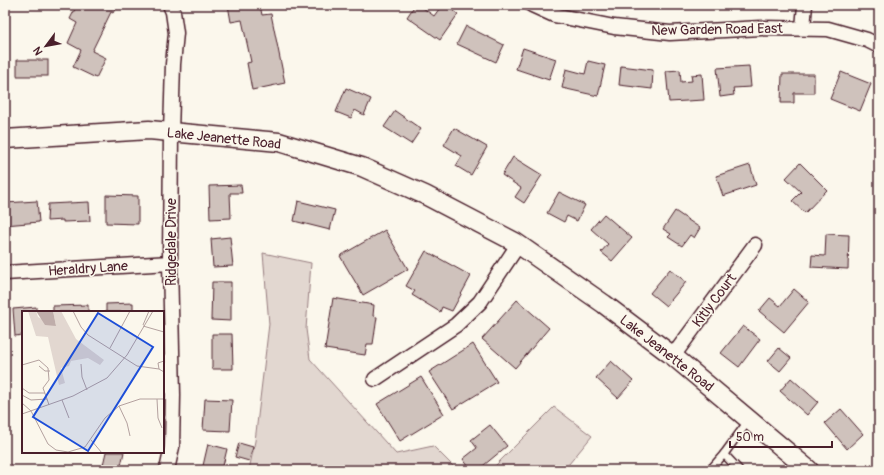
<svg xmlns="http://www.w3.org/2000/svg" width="884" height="475" font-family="Pangolin,sans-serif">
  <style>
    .green { fill: #e2d7d0; stroke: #967b7e }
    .building { fill: #cfc2bc; stroke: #4a1f2b }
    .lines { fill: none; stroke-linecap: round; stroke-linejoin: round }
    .service-casing { stroke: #4a1f2b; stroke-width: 10 }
    .minor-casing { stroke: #4a1f2b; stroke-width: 17 }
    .tertiary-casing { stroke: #4a1f2b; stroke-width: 21 }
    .service { stroke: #fbf7ec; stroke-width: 7 }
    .minor { stroke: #fbf7ec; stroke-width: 14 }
    .tertiary { stroke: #fbf7ec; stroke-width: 18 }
    .labels { text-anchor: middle; stroke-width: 3; stroke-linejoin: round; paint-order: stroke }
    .street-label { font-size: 14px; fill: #4a1f2b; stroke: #fbf7ec }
    .inset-road { fill: none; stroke: #b4a19f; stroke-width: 1 }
    .view { fill: #1d4ed8; fill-opacity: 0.15; stroke: #1d4ed8; stroke-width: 2 }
    .inset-edge { fill: none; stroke: #4a1f2b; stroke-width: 2 }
  </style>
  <rect width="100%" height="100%" fill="#fbf7ec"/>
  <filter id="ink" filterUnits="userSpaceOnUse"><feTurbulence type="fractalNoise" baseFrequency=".025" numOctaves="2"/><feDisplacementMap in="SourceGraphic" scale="8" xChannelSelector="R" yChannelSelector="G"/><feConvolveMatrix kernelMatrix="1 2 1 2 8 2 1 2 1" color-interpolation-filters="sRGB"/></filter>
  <g filter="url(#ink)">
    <g class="green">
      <polygon points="263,253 311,263 306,329 310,359 396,454 433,446 457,470 249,470 255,441 269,324"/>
      <polygon points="554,407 592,436 564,470 491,470"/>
    </g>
    <g class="building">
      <polygon points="77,5 117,5 113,13 111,12 92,51 106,58 96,78 73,67 81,50 68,43 77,23 70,19"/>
      <polygon points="228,5 260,5 262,15 271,14 285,83 252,90 247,63 251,62 242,20 231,22"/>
      <polygon points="415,5 419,5 434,16 442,5 446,5 458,14 440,40 407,17"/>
      <polygon points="466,26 504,45 496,62 457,44"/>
      <polygon points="523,48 556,59 549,80 516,69"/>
      <rect x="17" y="60" width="31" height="16"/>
      <polygon points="588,61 605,65 598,96 562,88 566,69 585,74"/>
      <polygon points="621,66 653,70 652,89 619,85"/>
      <polygon points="749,66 751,87 733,88 734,95 720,97 717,68"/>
      <polygon points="680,70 681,82 692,81 691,75 702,74 704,100 669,102 666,71"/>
      <polygon points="841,72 871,84 860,111 830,99"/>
      <polygon points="782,74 814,74 814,93 794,93 794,103 781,103"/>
      <polygon points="346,88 371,99 364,115 355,110 351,118 336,112"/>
      <polygon points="395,111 421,129 411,144 384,127"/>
      <polygon points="454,128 487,147 471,175 456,166 462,156 444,145"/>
      <polygon points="513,157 542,175 524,203 515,197 521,188 502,175"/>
      <polygon points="800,163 827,190 805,213 792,201 801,192 786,178"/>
      <polygon points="750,165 756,185 723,196 716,176"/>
      <polygon points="241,185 242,193 230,193 231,218 210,219 209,186"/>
      <polygon points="559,192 585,205 577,221 567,216 564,222 547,213"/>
      <polygon points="106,195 138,196 138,224 106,223"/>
      <polygon points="37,201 39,222 5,225 5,203"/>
      <polygon points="298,201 335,210 330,230 294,221"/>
      <polygon points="89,202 90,221 63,222 63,220 47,221 48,204"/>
      <polygon points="675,211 700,228 694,238 690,235 682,246 668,237 671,234 663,229"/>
      <polygon points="604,214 632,238 612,261 601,252 608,244 591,229"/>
      <polygon points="385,230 408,269 363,295 340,256"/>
      <polygon points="826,234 849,235 848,269 811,267 812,255 825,256"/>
      <polygon points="230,237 233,266 213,267 211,239"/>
      <polygon points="426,251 471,276 452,311 442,307 440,312 412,295 415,291 406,286"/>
      <polygon points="670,269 686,282 666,306 650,293"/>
      <polygon points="212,282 231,282 231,321 211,320"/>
      <polygon points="794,289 809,302 784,332 759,311 770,298 780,306"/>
      <polygon points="333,298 374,305 373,316 377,317 373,344 367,344 365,355 325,349"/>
      <polygon points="517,300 549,328 515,368 482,339"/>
      <polygon points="133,303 133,312 106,312 106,304"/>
      <polygon points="88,305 88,312 53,312 53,306"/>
      <polygon points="36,307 36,312 23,312 23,335 15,336 13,309"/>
      <polygon points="743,326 760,339 739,367 721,353"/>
      <polygon points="212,334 232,334 233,369 212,369"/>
      <polygon points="473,344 497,382 453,409 429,372"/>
      <polygon points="779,348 791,358 780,371 768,361"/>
      <polygon points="611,361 633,381 618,398 596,378"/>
      <polygon points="421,377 444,414 400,441 377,404"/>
      <polygon points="791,378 818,402 807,415 780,391"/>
      <polygon points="205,399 232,400 230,431 203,430"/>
      <polygon points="841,409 863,434 847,449 825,423"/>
      <polygon points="490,425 507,446 478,470 471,470 463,459 477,448 471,440"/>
      <polygon points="239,443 253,447 249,461 235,457"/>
      <polygon points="208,444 227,449 222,470 202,470"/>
      <polygon points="106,452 124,452 120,470 102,469"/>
    </g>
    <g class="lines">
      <g class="service-casing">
        <g id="service">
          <polyline points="710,470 724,454"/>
          <polyline points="739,470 724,454 749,420"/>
        </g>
      </g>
      <g class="minor-casing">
        <g id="minor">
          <polyline points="532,5 554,15 614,27 670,33 761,28 828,29 867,40 879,46"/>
          <polyline points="803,28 805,5"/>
          <polyline points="5,273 170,263"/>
          <polyline points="673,356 755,245"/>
          <polyline points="375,379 456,325 480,302 518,245"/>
          <polyline points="167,470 172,447 173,395 170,263 171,133 173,64 176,33 173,12 170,5"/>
        </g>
      </g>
      <g class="tertiary-casing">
        <polyline id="tertiary" points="5,139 149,130 279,142 362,167 425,195 515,242 604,304 673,356 809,470"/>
      </g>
      <use href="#service" class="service"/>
      <use href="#minor" class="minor"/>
      <use href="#tertiary" class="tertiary"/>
    </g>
  </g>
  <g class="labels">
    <g class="street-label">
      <text transform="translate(717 29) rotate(-1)" y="5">New Garden Road East</text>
      <text transform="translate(224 138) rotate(6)" y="5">Lake Jeanette Road</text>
      <text transform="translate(171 242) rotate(-90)" y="5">Ridgedale Drive</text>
      <text transform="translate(88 268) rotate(-4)" y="5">Heraldry Lane</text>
      <text transform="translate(714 300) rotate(-53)" y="5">Kitly Court</text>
      <text transform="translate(667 353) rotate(38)" y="5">Lake Jeanette Road</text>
    </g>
  </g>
  <g transform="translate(22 311)">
    <rect width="142" height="142" fill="#fbf7ec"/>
    <path d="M6 0H14L16 6 34 15 31 0H39L54 28 82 49 78 54 66 47 49 50 47 55 39 57 43 72 37 74 26 26 14 25Z" fill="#e2d7d0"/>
    <path d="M14 0H31L34 15 23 14Z" fill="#bfadaa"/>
    <path class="inset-road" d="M51 0 59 16 66 24 115 55 137 58 142 61M121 14 127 0M121 15 142 21M88 37 108 0M59 53 60 66 65 79M0 54 17 49 26 57 27 69 21 77 25 88M17 55 23 60H28M137 58 136 52 142 50M0 77 7 82H23M0 84 9 89 25 88 27 94M135 88 136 107 140 117M40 89 47 107M0 92 9 100 26 133 34 139 46 141 63 136 83 107 97 95 118 88H142M97 95 105 112 108 125M0 103 51 85 85 67 105 44 131 0M69 129 80 142"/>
    <path class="view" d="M76 2 131 36 66 140 11 106Z"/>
    <rect width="142" height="142" class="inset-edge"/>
  </g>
  <rect width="884" height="475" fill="none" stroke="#fbf7ec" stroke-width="20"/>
  <rect x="10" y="10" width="864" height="455" fill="none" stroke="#4a1f2b" stroke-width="1.5" filter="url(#ink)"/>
  <g transform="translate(46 46) rotate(238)" stroke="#fbf7ec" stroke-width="3" paint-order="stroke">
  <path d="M0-3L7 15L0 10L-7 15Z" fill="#4a1f2b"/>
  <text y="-6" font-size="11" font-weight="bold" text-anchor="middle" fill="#4a1f2b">N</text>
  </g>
  <path d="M730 441v6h102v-6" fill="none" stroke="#4a1f2b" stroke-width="2"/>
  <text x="736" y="441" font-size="12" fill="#4a1f2b" stroke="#fbf7ec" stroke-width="3" paint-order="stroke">50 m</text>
</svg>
